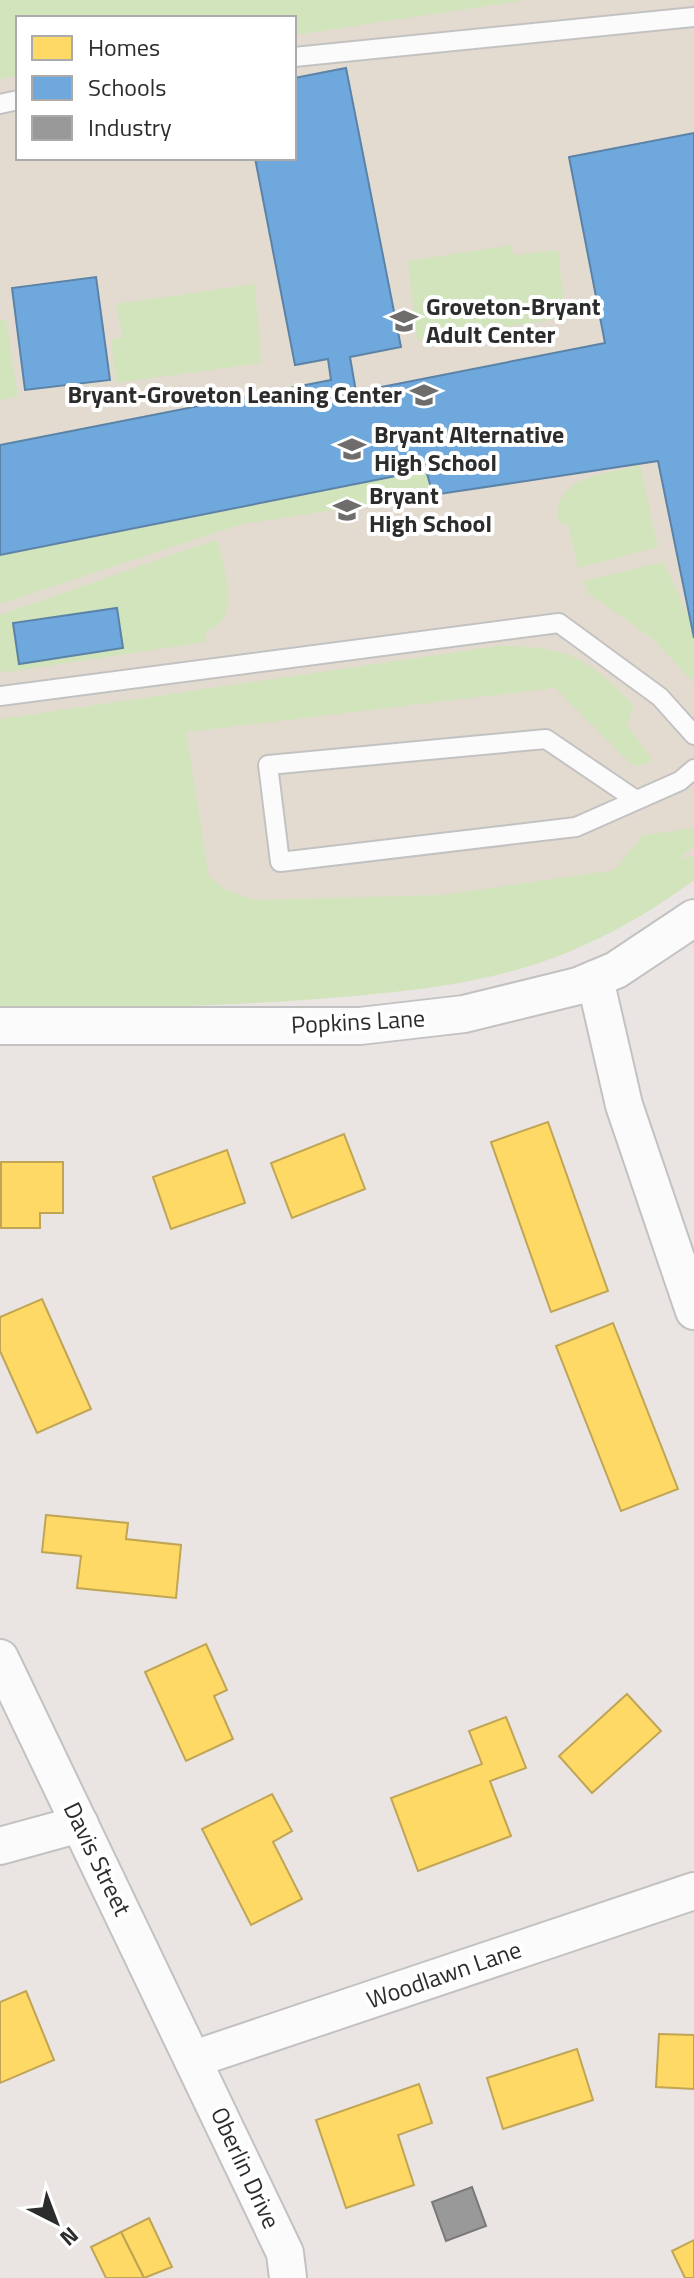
<svg xmlns="http://www.w3.org/2000/svg" width="694" height="2278" font-family="'Titillium Web',sans-serif">
  <style>
    .education { fill: #e4dbd0; fill-rule: evenodd }
    .green { fill: #d1e4bb }
    .homes { fill: #ffd966; stroke: #c0a555; stroke-width: 2 }
    .schools { fill: #6fa8dc; stroke: #5b83a7; stroke-width: 2 }
    .industry { fill: #999; stroke: #787878; stroke-width: 2 }
    .lines { fill: none; stroke-linecap: round; stroke-linejoin: round }
    .lane-casing { stroke: #c3c2c3; stroke-width: 22 }
    .street-casing { stroke: #c3c2c3; stroke-width: 40 }
    .lane { stroke: #fcfbfb; stroke-width: 18 }
    .street { stroke: #fcfbfb; stroke-width: 36 }
    .labels { text-anchor: middle; stroke-width: 8; stroke-linejoin: round; paint-order: stroke }
    .poi-label { font-size: 24px; font-weight: bold; fill: #2c2c2c; stroke: #fff; text-anchor: start }
    .street-label { font-size: 24px; fill: #2c2c2c; stroke: #fff }
  </style>
  <rect width="100%" height="100%" fill="#eae5e2"/>
  <path class="education" d="M0 0H694V862L0 992ZM18 18H294V158H18Z"/>
  <g class="green">
    <polygon points="0,0 526,0 294,35 294,18 18,18 18,76 0,79"/>
    <polygon points="511,245 514,255 558,250 566,318 417,340 408,261"/>
    <polygon points="255,284 261,363 116,383 111,339 123,338 116,304"/>
    <polygon points="6,319 18,397 0,400 0,320"/>
    <path d="M640 465 658 547 578 568 568 524 558 522C551 476 608 474 640 465Z"/>
    <polygon points="426,470 433,495 242,524 0,604 0,555"/>
    <path d="M212 541H218C225 576 243 618 205 632L206 642 0 673V615Z"/>
    <polygon points="663,562 694,627 694,683 653,639 588,593 583,581"/>
    <path d="M498 646C566 646 587 657 634 705L627 724 653 761 638 766 631 764 555 688 186 732 209 877 226 890 255 900 442 895 615 870 643 835 694 828V846L679 858 694 856V880C649 914 593 945 539 963 467 987 391 993 317 999 211 1007 106 1008 0 1008V719Z"/>
  </g>
  <g class="homes">
    <polygon points="548,1122 608,1291 551,1312 491,1142"/>
    <polygon points="344,1134 365,1189 292,1218 271,1163"/>
    <polygon points="227,1150 245,1203 171,1229 153,1177"/>
    <polygon points="1,1162 63,1162 63,1213 40,1213 40,1228 1,1228"/>
    <polygon points="42,1299 91,1409 37,1433 0,1351 0,1317"/>
    <polygon points="613,1323 678,1489 621,1511 556,1346"/>
    <polygon points="46,1515 128,1523 126,1539 181,1545 176,1598 77,1588 81,1556 42,1552"/>
    <polygon points="206,1644 227,1690 214,1696 233,1739 186,1761 145,1672"/>
    <polygon points="627,1694 661,1731 592,1793 559,1756"/>
    <polygon points="506,1717 526,1768 490,1781 511,1836 418,1871 391,1798 482,1764 469,1731"/>
    <polygon points="272,1794 292,1831 273,1842 302,1899 251,1925 202,1829"/>
    <polygon points="26,1991 54,2060 0,2083 0,2002"/>
    <polygon points="659,2034 694,2035 694,2089 656,2087"/>
    <polygon points="577,2049 593,2100 503,2129 487,2078"/>
    <polygon points="419,2084 432,2123 398,2135 414,2185 346,2208 316,2120"/>
    <polygon points="149,2218 172,2267 144,2278 121,2232"/>
    <polygon points="121,2232 144,2278 106,2278 91,2247"/>
    <polygon points="694,2240 694,2278 685,2278 672,2251"/>
  </g>
  <g class="schools">
    <polygon points="346,68 401,347 350,357 356,392 605,343 569,157 694,133 694,638 658,461 433,495 426,470 0,555 0,445 331,380 328,359 295,365 255,158 294,158 294,78"/>
    <polygon points="96,277 110,380 25,390 12,288"/>
    <polygon points="117,608 123,648 19,664 13,623"/>
  </g>
  <polygon class="industry" points="472,2187 486,2226 446,2241 432,2202"/>
  <g class="lines">
    <g class="lane-casing">
      <g id="lane">
        <polyline points="294,57 694,17"/>
        <polyline points="0,104 18,100"/>
        <polyline points="0,696 559,623 660,697 694,735"/>
        <polyline points="636,800 546,739 268,765 280,862 576,827 680,781 694,769"/>
      </g>
    </g>
    <g class="street-casing">
      <g id="street">
        <polyline points="595,979 624,1105 694,1311"/>
        <polyline points="0,1026 360,1026 464,1014 578,986 616,970 694,918"/>
        <polyline points="0,1658 285,2253 288,2278"/>
        <polyline points="0,1846 80,1824"/>
        <polyline points="194,2059 694,1891"/>
      </g>
    </g>
    <use href="#lane" class="lane"/>
    <use href="#street" class="street"/>
  </g>
  <defs>
    <g id="school-bare" transform="scale(2.16)"><path d="M0-5L7-2L0 1L-7-2ZM-4 1L0 2.5L4 1V4Q0 6-4 4Z" fill="#6e6d6c" stroke="#fff" stroke-width="2.5" paint-order="stroke"/></g>
  </defs>
  <g fill-rule="evenodd">
    <use href="#school-bare" x="404" y="321"/>
    <use href="#school-bare" x="424" y="395"/>
    <use href="#school-bare" x="352" y="449"/>
    <use href="#school-bare" x="347" y="510"/>
  </g>
  <g class="labels">
    <g class="poi-label">
      <text x="426" y="315">Groveton-Bryant<tspan x="426" dy="28">Adult Center</tspan></text>
      <text x="402" y="403" text-anchor="end">Bryant-Groveton Leaning Center</text>
      <text x="374" y="443">Bryant Alternative<tspan x="374" dy="28">High School</tspan></text>
      <text x="369" y="504">Bryant<tspan x="369" dy="28">High School</tspan></text>
    </g>
    <g class="street-label">
      <text transform="translate(358 1022) rotate(-3)" y="8">Popkins Lane</text>
      <text transform="translate(97 1859) rotate(64)" y="8">Davis Street</text>
      <text transform="translate(444 1975) rotate(-19)" y="8">Woodlawn Lane</text>
      <text transform="translate(245 2168) rotate(65)" y="8">Oberlin Drive</text>
    </g>
  </g>
  <rect x="16" y="16" width="280" height="144" fill="#ffffff" stroke="#ababab" stroke-width="2"/>
  <rect x="32" y="36" width="40" height="24" fill="#ffd966" stroke="#ababab" stroke-width="2"/>
  <text x="88" y="56" font-size="24" fill="#2c2c2c">Homes</text>
  <rect x="32" y="76" width="40" height="24" fill="#6fa8dc" stroke="#ababab" stroke-width="2"/>
  <text x="88" y="96" font-size="24" fill="#2c2c2c">Schools</text>
  <rect x="32" y="116" width="40" height="24" fill="#999999" stroke="#ababab" stroke-width="2"/>
  <text x="88" y="136" font-size="24" fill="#2c2c2c">Industry</text>
  <g transform="translate(56 2222) rotate(138)" stroke="#ffffff" stroke-width="6" paint-order="stroke">
  <path d="M0-6L14 30L0 20L-14 30Z" fill="#2c2c2c"/>
  <text y="-12" font-size="22" font-weight="bold" text-anchor="middle" fill="#2c2c2c">N</text>
  </g>
</svg>
